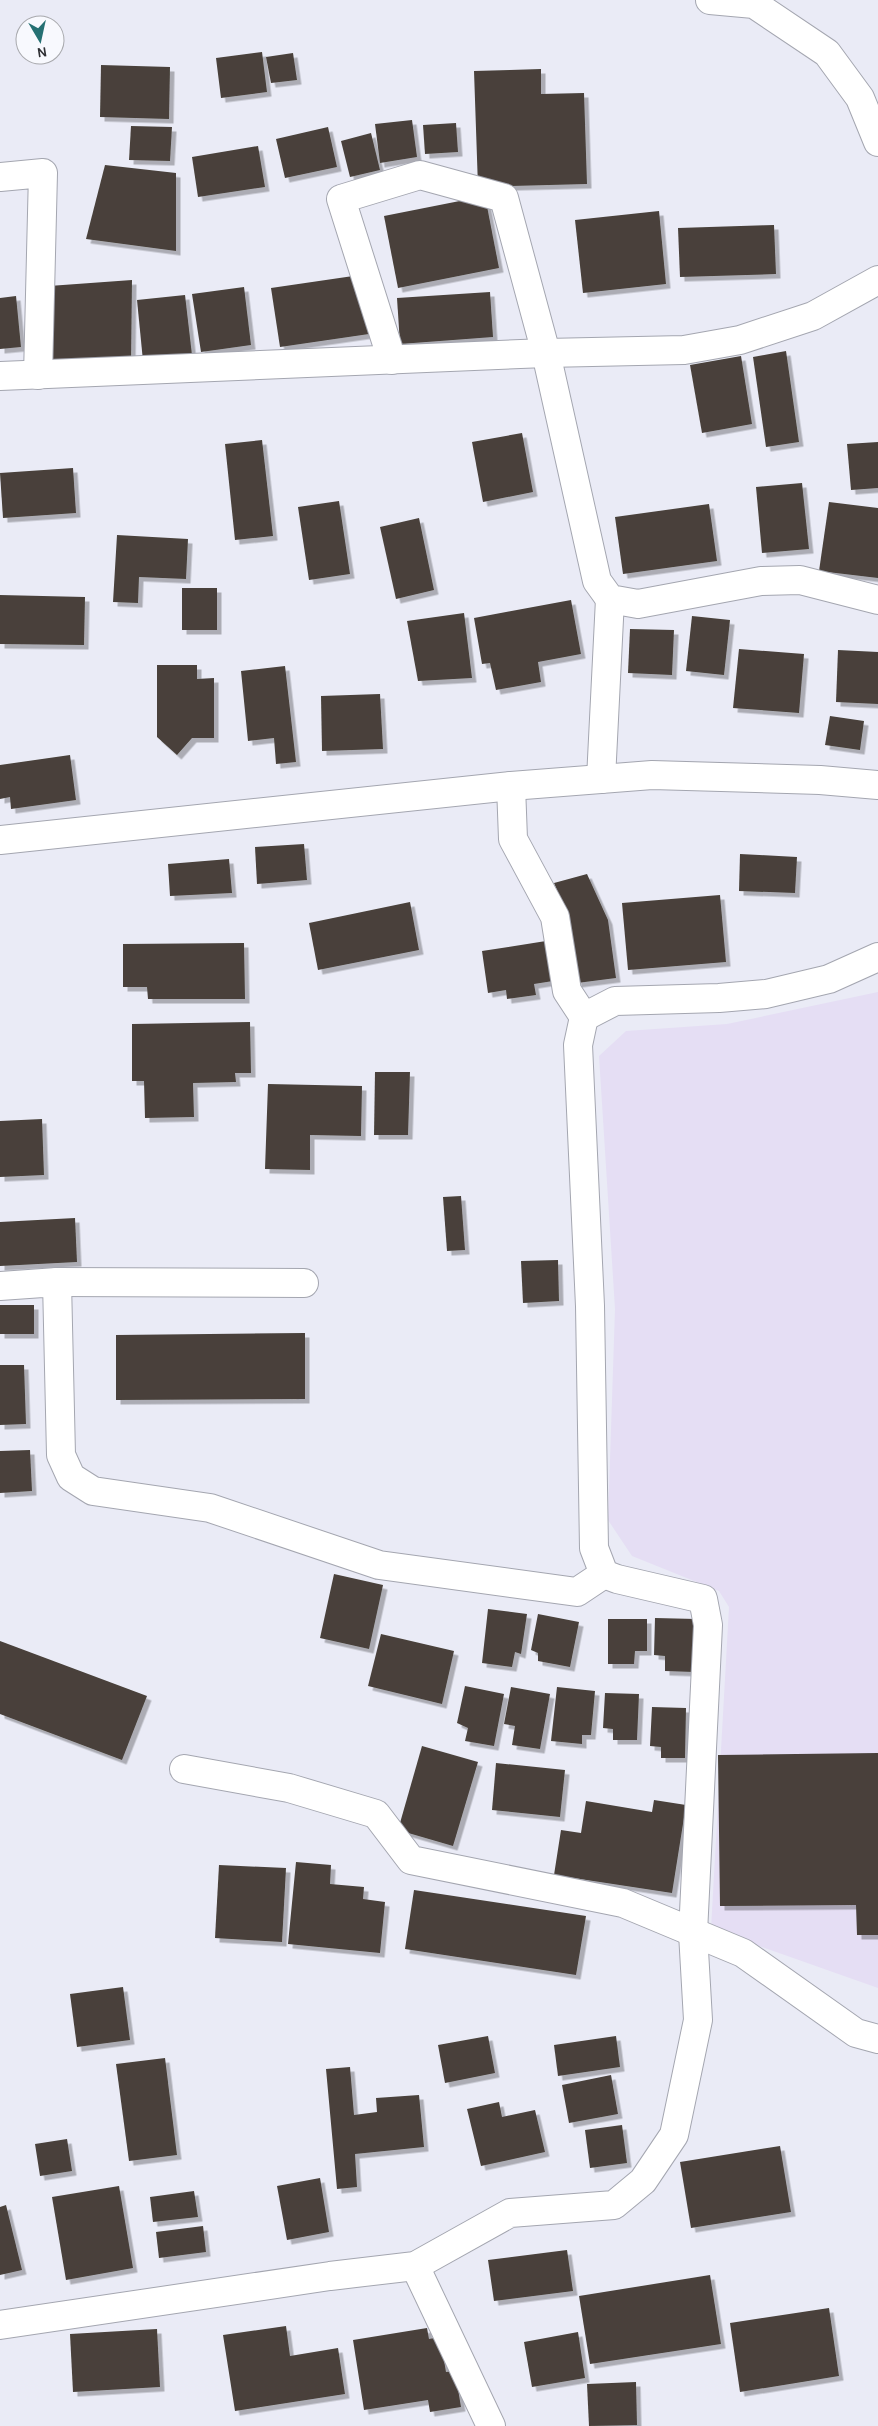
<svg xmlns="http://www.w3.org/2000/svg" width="878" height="2426" font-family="Karla,sans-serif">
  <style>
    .education { fill: #e5def4 }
    .building { fill: #48413a; filter: url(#shadow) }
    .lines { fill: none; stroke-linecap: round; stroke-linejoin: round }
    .minor-casing { stroke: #a4a6b0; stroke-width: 30 }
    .minor { stroke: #fff; stroke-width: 28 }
  </style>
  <defs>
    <filter id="shadow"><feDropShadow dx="4.5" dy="4.5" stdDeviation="0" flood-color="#0004"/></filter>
  </defs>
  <rect width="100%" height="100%" fill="#eaebf6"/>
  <polygon class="education" points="878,992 878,1988 711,1929 729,1607 719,1591 632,1556 608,1520 615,1309 599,1056 626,1031 727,1024"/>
  <g class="building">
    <polygon points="262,52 267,92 221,98 216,58"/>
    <polygon points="293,53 297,80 271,83 266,57"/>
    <polygon points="101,65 170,67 169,119 100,117"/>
    <polygon points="541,69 541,94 584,93 587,184 478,187 474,71"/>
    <polygon points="412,120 417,157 380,163 375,124"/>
    <polygon points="456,123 458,152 425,154 423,125"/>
    <polygon points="131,126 172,127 170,161 129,160"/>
    <polygon points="328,127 337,167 285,178 276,139"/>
    <polygon points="371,133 380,170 350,177 341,141"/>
    <polygon points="258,146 265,187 198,197 192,157"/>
    <polygon points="105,165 176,173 176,251 86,239"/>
    <polygon points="485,196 499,268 398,288 384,216"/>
    <polygon points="659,211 666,284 583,293 575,220"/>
    <polygon points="774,225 776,274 680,277 678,228"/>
    <polygon points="360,275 369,334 280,347 271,288"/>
    <polygon points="132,280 131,363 46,364 49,286"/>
    <polygon points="244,287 251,345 201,352 192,294"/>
    <polygon points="490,292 493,337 400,344 397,298"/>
    <polygon points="185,295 192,355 143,361 137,300"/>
    <polygon points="16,296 21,347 0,349 0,298"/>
    <polygon points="786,351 799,442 766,447 753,357"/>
    <polygon points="741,356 752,424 702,433 690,365"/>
    <polygon points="522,433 533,492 483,502 472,442"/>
    <polygon points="262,440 273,536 235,540 225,444"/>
    <polygon points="878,442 878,488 851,490 847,444"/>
    <polygon points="73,468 76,513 3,518 0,473"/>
    <polygon points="802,483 809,549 762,553 756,487"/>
    <polygon points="339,501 350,574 309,580 298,507"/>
    <polygon points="829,502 878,508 878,578 819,571"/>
    <polygon points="709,504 717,561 623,574 615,517"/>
    <polygon points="419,518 434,590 396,599 380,527"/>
    <polygon points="117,535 188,539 186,579 139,577 138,603 113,602"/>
    <rect x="182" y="588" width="35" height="42"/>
    <polygon points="0,595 85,597 84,645 0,644"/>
    <polygon points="571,600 581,654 538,662 541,682 496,690 490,663 482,664 474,618"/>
    <polygon points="464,613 472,678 418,681 407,621"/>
    <polygon points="692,616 730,620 724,675 686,671"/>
    <polygon points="630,629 674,630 672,675 628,673"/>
    <polygon points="739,649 804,654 799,713 733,708"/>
    <polygon points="838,650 878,652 878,704 836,702"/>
    <polygon points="157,665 197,665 197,679 214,678 214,738 192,738 177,755 157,737"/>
    <polygon points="285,666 296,762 276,764 274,738 248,741 241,671"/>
    <polygon points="380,694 383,749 322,751 321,696"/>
    <polygon points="830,716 864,721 860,750 825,745"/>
    <polygon points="70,755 76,800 11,809 10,797 0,799 0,765"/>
    <polygon points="304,844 307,880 257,884 255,847"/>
    <polygon points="740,854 797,857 795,893 739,891"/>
    <polygon points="229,859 232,893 170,896 168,864"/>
    <polygon points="587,874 608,920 616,978 577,983 567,915 554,883"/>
    <polygon points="720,895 726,962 628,970 622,903"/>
    <polygon points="410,902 419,950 318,970 309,923"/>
    <polygon points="546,941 553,981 534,984 536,995 507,999 506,990 488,993 482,951"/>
    <polygon points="244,943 245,999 148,999 147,987 123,987 123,944"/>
    <polygon points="250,1022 251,1073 235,1073 236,1082 193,1083 194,1117 145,1118 144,1081 132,1081 132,1024"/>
    <polygon points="375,1072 410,1072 408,1135 374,1135"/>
    <polygon points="268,1084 362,1086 361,1136 310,1135 310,1170 265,1169"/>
    <polygon points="42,1119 44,1175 0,1177 0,1121"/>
    <polygon points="461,1196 465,1250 447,1251 443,1197"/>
    <polygon points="75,1218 77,1262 0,1266 0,1222"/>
    <polygon points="558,1260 559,1301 523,1303 521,1261"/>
    <rect x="0" y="1305" width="34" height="29"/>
    <polygon points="305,1333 305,1399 116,1400 116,1335"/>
    <polygon points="0,1365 24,1365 26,1424 0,1425"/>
    <polygon points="30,1450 32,1491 0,1493 0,1451"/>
    <polygon points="334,1574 383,1585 369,1649 320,1638"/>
    <polygon points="488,1609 527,1614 521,1654 515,1652 512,1667 482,1663"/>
    <polygon points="538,1614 579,1622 570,1667 538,1661 538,1653 531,1650"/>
    <polygon points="655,1618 696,1619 694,1672 665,1671 665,1656 654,1655"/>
    <polygon points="608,1619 647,1619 647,1651 635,1651 634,1664 608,1664"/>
    <polygon points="381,1634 454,1651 442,1704 368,1686"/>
    <polygon points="0,1641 147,1696 122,1760 0,1714"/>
    <polygon points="465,1686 504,1694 494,1746 465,1741 468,1728 457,1723"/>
    <polygon points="511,1687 550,1694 540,1749 512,1745 515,1726 504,1724"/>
    <polygon points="557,1687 595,1691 591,1735 582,1735 582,1744 551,1741"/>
    <polygon points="605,1693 639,1694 637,1740 613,1740 613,1729 603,1728"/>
    <polygon points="652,1707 686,1708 685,1758 661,1758 661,1747 650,1746"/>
    <polygon points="422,1746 478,1762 453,1846 398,1830"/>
    <polygon points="878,1753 878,1935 857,1935 856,1905 720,1906 718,1755"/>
    <polygon points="496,1763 565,1770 560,1817 492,1810"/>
    <polygon points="654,1800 686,1805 672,1893 554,1875 561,1830 581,1833 586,1801 652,1812"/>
    <polygon points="296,1862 331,1865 330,1884 364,1887 363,1899 385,1902 380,1953 288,1944"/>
    <polygon points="219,1865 286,1868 282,1942 215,1938"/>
    <polygon points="414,1890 586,1916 576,1975 405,1949"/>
    <polygon points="123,1987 130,2040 77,2047 70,1994"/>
    <polygon points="488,2036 495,2073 445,2083 438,2045"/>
    <polygon points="616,2036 620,2067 558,2076 554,2045"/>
    <polygon points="165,2058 177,2155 129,2161 116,2064"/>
    <polygon points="350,2067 354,2115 377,2112 376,2098 419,2095 424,2147 355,2154 357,2187 337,2189 326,2069"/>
    <polygon points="611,2075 618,2114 569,2123 562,2085"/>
    <polygon points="499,2102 502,2117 535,2110 545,2152 481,2166 467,2109"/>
    <polygon points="622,2125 627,2163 590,2168 585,2130"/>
    <polygon points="67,2139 72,2171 40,2176 35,2144"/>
    <polygon points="780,2146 791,2212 691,2228 680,2162"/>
    <polygon points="320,2178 329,2232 287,2240 277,2186"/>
    <polygon points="119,2186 133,2268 66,2280 52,2197"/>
    <polygon points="194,2191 198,2217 153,2222 150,2197"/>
    <polygon points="6,2205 22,2270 0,2275 0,2207"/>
    <polygon points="203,2226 206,2252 159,2258 156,2232"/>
    <polygon points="567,2250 573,2291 494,2301 488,2260"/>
    <polygon points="710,2275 721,2344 590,2364 579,2296"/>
    <polygon points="829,2308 839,2376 740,2392 730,2323"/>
    <polygon points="286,2326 290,2356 338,2348 345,2394 235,2411 223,2335"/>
    <polygon points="427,2328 429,2339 440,2337 446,2372 455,2371 461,2407 430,2412 428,2400 364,2410 353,2340"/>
    <polygon points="157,2329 160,2387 73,2392 70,2334"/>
    <polygon points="578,2332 585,2378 532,2387 524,2342"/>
    <polygon points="636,2382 637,2425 589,2426 587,2384"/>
  </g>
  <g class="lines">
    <g class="minor-casing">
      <g id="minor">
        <polyline points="710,0 754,4 827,53 860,98 878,142"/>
        <polyline points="0,177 43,173 38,375"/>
        <polyline points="392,360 341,199 420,175 504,198 546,353 597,581 610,599 638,604 761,581 800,580 878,600"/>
        <polyline points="0,376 546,353 684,350 740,340 813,316 878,280"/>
        <polyline points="601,779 610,599"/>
        <polyline points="0,840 511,786 652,775 820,780 878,785"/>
        <polyline points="584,1017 615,1001 719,998 766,994 829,979 878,957"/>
        <polyline points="57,1282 304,1283"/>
        <polyline points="0,1286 57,1282 61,1455 71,1477 93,1491 210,1508 379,1565 577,1592 604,1574"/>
        <polyline points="184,1769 289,1788 376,1814 411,1860 623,1903 743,1953 856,2033 878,2039"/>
        <polyline points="415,2266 491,2426"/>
        <polyline points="0,2325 330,2276 415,2266 510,2213 614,2205 643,2181 674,2135 698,2020 693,1933 708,1625 703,1599 617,1579 604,1574 594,1548 590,1306 578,1045 584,1017 567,991 555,917 513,839 511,786"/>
      </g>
    </g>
    <use href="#minor" class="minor"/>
  </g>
  <g transform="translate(40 40) rotate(171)"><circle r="24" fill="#f8f9fe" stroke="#a8a9ad"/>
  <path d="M0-4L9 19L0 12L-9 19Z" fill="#257073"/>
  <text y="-8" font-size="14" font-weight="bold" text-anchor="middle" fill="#2f3034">N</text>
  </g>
</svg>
